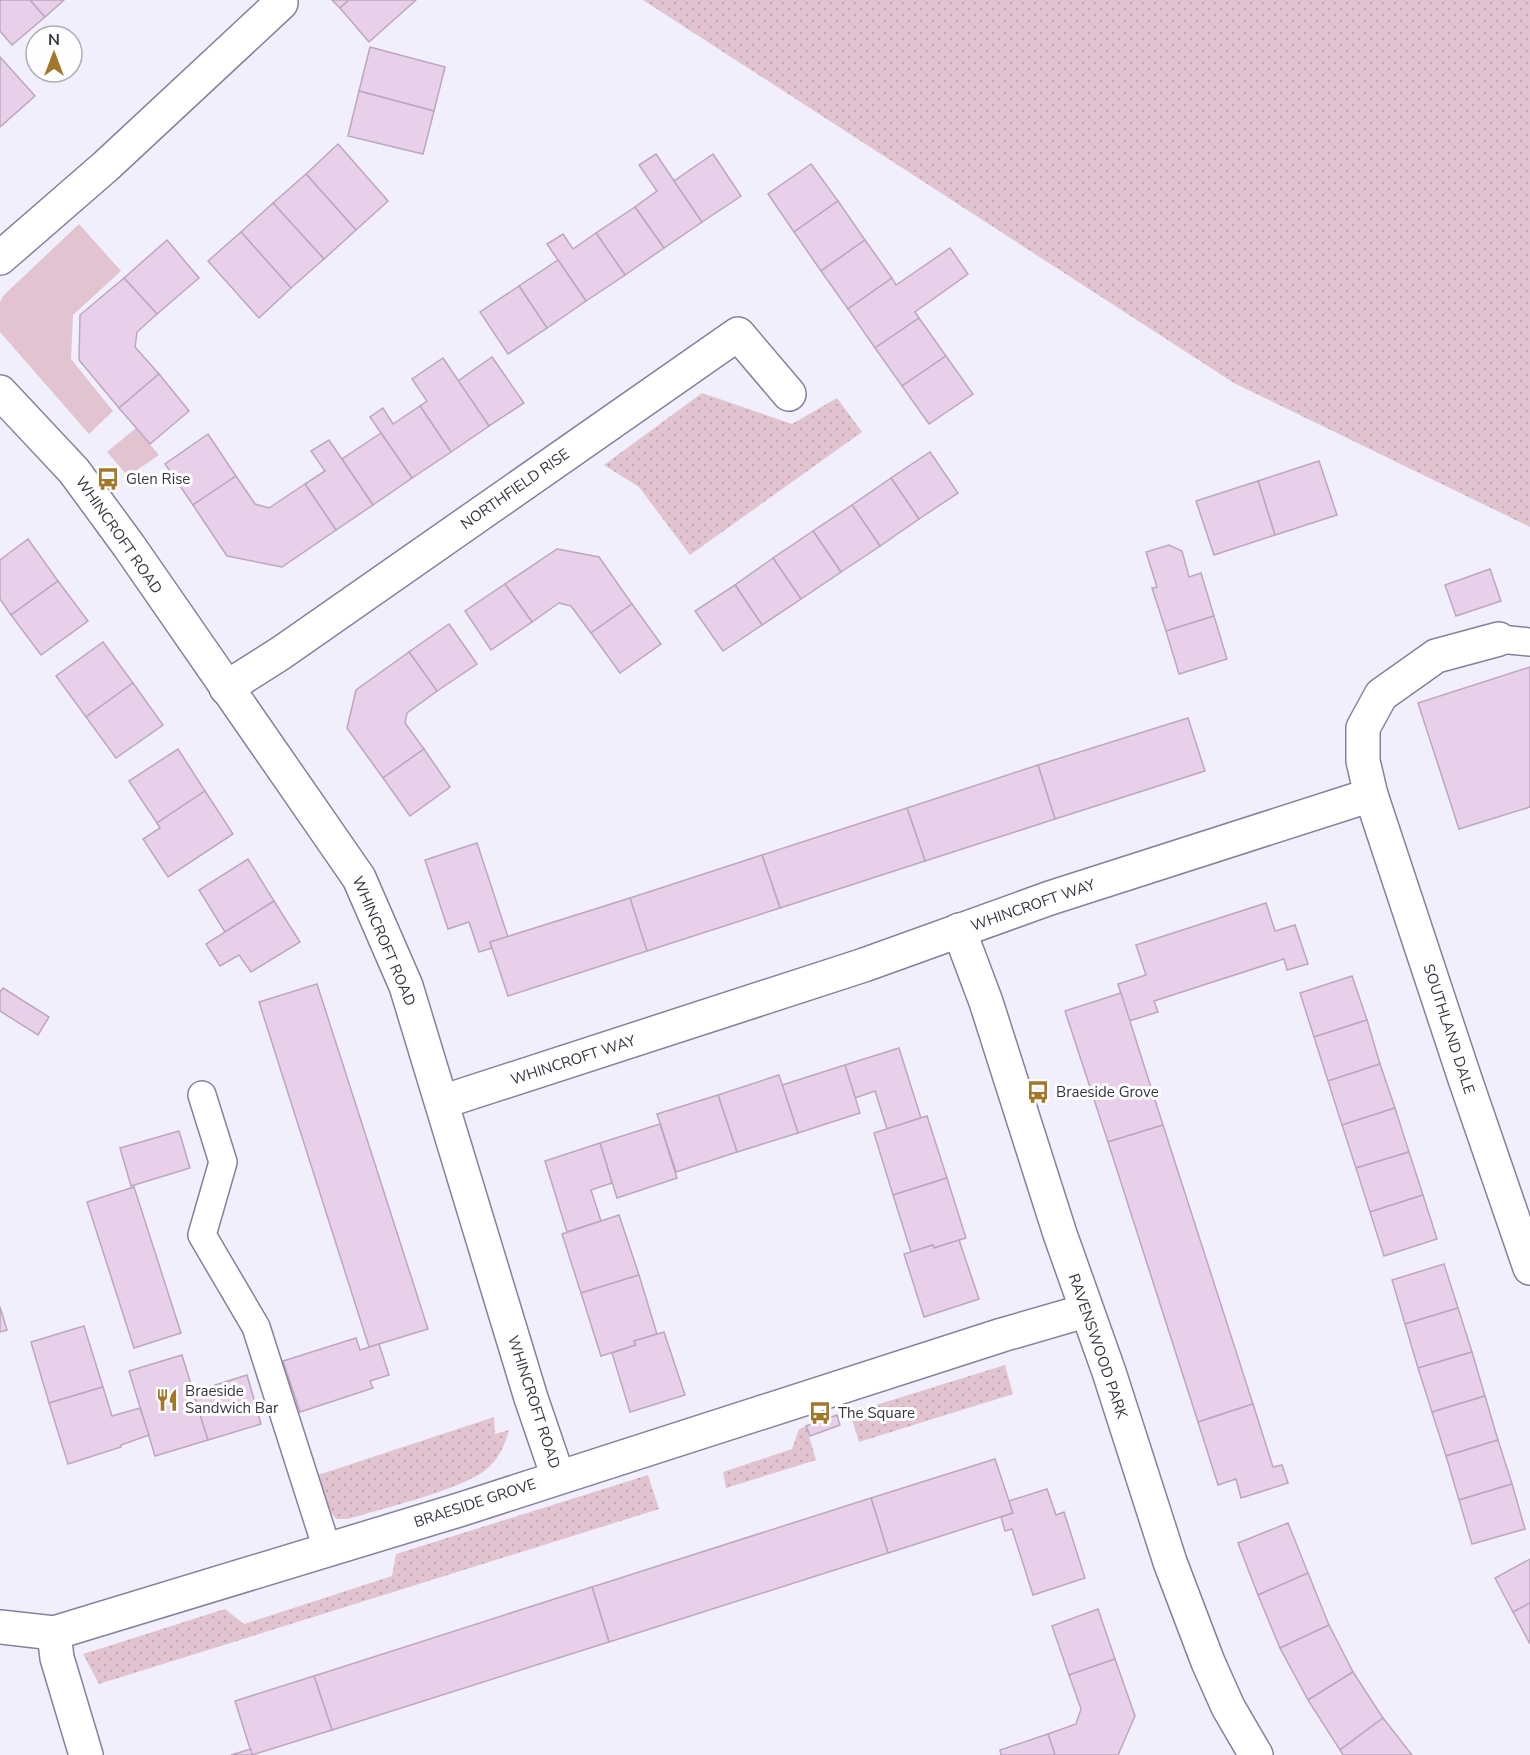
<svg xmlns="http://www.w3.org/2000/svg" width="1530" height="1755" font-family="'Nunito Sans',sans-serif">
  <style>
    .grass { fill: url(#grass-dots) }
    .garden { fill: #e2c4d0 }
    .building { fill: #e8d0eb; stroke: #bda6c0; stroke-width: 1.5 }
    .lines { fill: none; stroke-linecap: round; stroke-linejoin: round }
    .service-casing { stroke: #86809e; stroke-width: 30 }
    .minor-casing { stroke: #86809e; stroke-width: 36 }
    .service { stroke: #fff; stroke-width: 27 }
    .minor { stroke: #fff; stroke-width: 33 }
    .labels { text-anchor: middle; stroke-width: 6; stroke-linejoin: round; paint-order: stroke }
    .poi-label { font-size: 15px; fill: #363440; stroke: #fefefe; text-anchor: start }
    .street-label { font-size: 15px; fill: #363440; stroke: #fefefe }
  </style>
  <defs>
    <pattern id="grass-dots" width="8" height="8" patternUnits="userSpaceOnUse" patternTransform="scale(1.5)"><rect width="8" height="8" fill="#e2c4d0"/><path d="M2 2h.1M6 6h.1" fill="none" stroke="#c2a9b4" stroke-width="1.8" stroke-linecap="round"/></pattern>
  </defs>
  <rect width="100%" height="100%" fill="#f1effc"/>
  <g class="grass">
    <polygon points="643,0 1530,0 1530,527 1234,383"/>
    <polygon points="702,393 792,424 837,398 862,432 690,555 639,487 604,465"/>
    <polygon points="1005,1365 1013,1394 859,1442 850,1413"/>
    <path d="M494 1417 495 1434 509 1430C505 1444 500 1456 490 1466 470 1488 380 1509 348 1519H336L325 1505 315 1476Z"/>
    <polygon points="806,1426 816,1460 726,1488 723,1472 792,1449 799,1429"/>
    <polygon points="648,1475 659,1509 99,1684 83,1654 225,1609 244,1624 392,1576 396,1554"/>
  </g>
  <g class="garden">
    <polygon points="79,224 121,271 73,315 71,359 113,411 89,434 0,332 0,302 3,296"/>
    <polygon points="136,428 159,455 128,476 107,452"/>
  </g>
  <g class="building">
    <polygon points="0,0 30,0 45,17 12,45 0,31"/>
    <polygon points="30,0 64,0 45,17"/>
    <polygon points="332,0 349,0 340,8"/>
    <polygon points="349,0 416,0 369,42 340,8"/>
    <polygon points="370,47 445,67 434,111 359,91"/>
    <polygon points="0,57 35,96 0,127"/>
    <polygon points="359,91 434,111 423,154 348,136"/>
    <polygon points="338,144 388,201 356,230 306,174"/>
    <polygon points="656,154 702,222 664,248 635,207 657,191 639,165"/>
    <polygon points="713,154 741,196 702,222 674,181"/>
    <polygon points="811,164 838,201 794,232 768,194"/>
    <polygon points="306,174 356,230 324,259 273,203"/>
    <polygon points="838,201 865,240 821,271 794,232"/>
    <polygon points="273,203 324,259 291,288 241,232"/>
    <polygon points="635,207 664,248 625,275 596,233"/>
    <polygon points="241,232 291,288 259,318 208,261"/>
    <polygon points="596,233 625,275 586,301 547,244 563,234 573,249"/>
    <polygon points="167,240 199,278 157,314 124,278"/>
    <polygon points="865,240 892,278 848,309 821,271"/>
    <polygon points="950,248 968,274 915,312 919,318 875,348 848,309 892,278 896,285"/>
    <polygon points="558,260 586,301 547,328 519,286"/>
    <polygon points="124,278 157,314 137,332 135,347 159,374 119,408 79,360 80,315"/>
    <polygon points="519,286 547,328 508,354 480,312"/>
    <polygon points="919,318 946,356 902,386 875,348"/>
    <polygon points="946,356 973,394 929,424 902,386"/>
    <polygon points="492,357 524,403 489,426 458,381"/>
    <polygon points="443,358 489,426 451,452 420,406 427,401 412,379"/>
    <polygon points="159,374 189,411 150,444 119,408"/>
    <polygon points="420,406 451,452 412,478 370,417 383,408 393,424"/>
    <polygon points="381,433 412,478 373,505 342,459"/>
    <polygon points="208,434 236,476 193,505 165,464"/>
    <polygon points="329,440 373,505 336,530 305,484 325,471 311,451"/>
    <polygon points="930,452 958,493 919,519 891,478"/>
    <polygon points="1319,461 1337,515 1275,535 1258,481"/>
    <polygon points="236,476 255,504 269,508 305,484 336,530 282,567 227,556 193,505"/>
    <polygon points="891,478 919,519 880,546 852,505"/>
    <polygon points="1258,481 1275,535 1214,555 1196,501"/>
    <polygon points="852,505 880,546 841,572 813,531"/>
    <polygon points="813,531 841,572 801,599 773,558"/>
    <polygon points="28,539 58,581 11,615 0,599 0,560"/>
    <polygon points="1169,545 1182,551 1189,577 1201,573 1214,616 1166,631 1152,588 1157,587 1146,552"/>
    <polygon points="557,549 599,557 632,604 591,633 571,606 559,603 532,622 505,584"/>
    <polygon points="773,558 801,599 762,625 735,585"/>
    <polygon points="1490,569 1501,601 1456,616 1445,585"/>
    <polygon points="58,581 88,621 41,655 11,615"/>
    <polygon points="505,584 532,622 491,650 465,611"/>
    <polygon points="735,585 762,625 723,651 695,611"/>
    <polygon points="632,604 661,644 620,673 591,633"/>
    <polygon points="1214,616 1227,659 1179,674 1166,631"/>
    <polygon points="449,624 477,664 437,691 409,652"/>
    <polygon points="103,642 133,683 86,717 56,676"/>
    <polygon points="409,652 437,691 407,713 405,723 424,749 383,778 347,728 356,690"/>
    <polygon points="1530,667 1530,807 1459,829 1418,703"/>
    <polygon points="133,683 163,725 116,758 86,717"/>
    <polygon points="1188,718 1205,771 1055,819 1038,765"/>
    <polygon points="178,749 205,791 157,823 129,781"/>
    <polygon points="424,749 450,787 410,816 383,778"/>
    <polygon points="1038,765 1055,819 925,861 907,808"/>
    <polygon points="205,791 233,834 168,877 143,839 160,828 157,823"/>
    <polygon points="907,808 925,861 780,908 762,855"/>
    <polygon points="477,843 508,937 490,942 492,948 479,952 469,922 448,929 425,860"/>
    <polygon points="762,855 780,908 647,951 630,898"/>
    <polygon points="248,859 274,901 225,932 199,890"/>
    <polygon points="630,898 647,951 508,996 490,942"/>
    <polygon points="274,901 300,942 251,972 239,955 220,966 206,944"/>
    <polygon points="1266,903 1275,931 1295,925 1308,964 1287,970 1284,959 1154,1001 1158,1012 1129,1021 1118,984 1146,975 1136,945"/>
    <polygon points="1352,976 1367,1020 1314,1037 1300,993"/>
    <polygon points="317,984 428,1329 369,1347 259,1002"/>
    <polygon points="3,988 49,1017 38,1035 0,1011 0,992"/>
    <polygon points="1121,993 1163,1125 1108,1142 1065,1011"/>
    <polygon points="1367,1020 1380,1064 1328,1081 1314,1037"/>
    <polygon points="899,1048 921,1118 887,1129 875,1091 855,1098 845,1065"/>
    <polygon points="1380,1064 1395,1108 1342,1125 1328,1081"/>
    <polygon points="845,1065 860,1113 798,1133 782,1085"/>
    <polygon points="779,1075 798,1133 737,1152 718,1095"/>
    <polygon points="718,1095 737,1152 676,1172 657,1114"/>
    <polygon points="1395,1108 1409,1152 1356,1168 1342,1125"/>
    <polygon points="927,1116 947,1178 893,1195 874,1133"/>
    <polygon points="660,1124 677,1178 617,1198 600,1143"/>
    <polygon points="1163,1125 1253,1404 1198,1422 1108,1142"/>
    <polygon points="179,1131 190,1168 131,1186 120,1148"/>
    <polygon points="600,1143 612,1183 591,1190 601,1221 567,1232 545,1161"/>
    <polygon points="1409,1152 1423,1195 1370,1212 1356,1168"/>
    <polygon points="947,1178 966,1238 934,1248 933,1245 911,1252 893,1195"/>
    <polygon points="134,1187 181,1333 134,1348 87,1202"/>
    <polygon points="1423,1195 1437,1239 1384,1256 1370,1212"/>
    <polygon points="619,1215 639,1275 581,1293 562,1234"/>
    <polygon points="959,1240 979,1299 924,1317 904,1254 933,1245 934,1248"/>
    <polygon points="1444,1264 1458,1308 1405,1324 1392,1280"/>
    <polygon points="639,1275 657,1334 634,1341 636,1345 601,1356 581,1293"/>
    <polygon points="0,1307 7,1330 0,1332"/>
    <polygon points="1458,1308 1472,1352 1418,1368 1405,1324"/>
    <polygon points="84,1326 103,1387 49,1403 31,1342"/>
    <polygon points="664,1332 685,1395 630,1412 612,1353 636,1345 634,1341"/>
    <polygon points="356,1338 360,1350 379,1344 389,1375 370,1381 373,1388 300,1412 283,1361"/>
    <polygon points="1472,1352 1485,1396 1432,1412 1418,1368"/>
    <polygon points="182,1355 208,1440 155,1456 129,1371"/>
    <polygon points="247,1375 261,1424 208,1440 193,1392"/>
    <polygon points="103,1387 112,1416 140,1408 149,1435 121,1445 121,1447 68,1464 49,1403"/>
    <polygon points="1485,1396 1498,1440 1446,1456 1432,1412"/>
    <polygon points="1253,1404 1273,1467 1282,1465 1288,1483 1241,1498 1236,1479 1218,1485 1198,1422"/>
    <polygon points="837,1415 840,1425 810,1436 806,1426"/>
    <polygon points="1498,1440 1512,1484 1459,1500 1446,1456"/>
    <polygon points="995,1459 1013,1513 888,1553 871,1498"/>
    <polygon points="1512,1484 1525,1529 1472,1544 1459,1500"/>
    <polygon points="1047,1489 1056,1515 1064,1512 1085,1578 1033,1595 1012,1529 1005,1531 1001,1517 1013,1513 1009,1501"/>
    <polygon points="871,1498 888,1553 609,1642 592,1587"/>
    <polygon points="1288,1523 1308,1573 1258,1595 1238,1543"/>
    <polygon points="1530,1559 1530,1603 1513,1612 1495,1578"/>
    <polygon points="1308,1573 1329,1625 1280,1648 1258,1595"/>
    <polygon points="592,1587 609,1642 332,1730 314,1676"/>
    <polygon points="1530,1603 1530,1644 1513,1612"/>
    <polygon points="1098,1609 1115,1659 1069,1675 1052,1626"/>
    <polygon points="1329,1625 1353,1672 1308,1700 1280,1648"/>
    <polygon points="1115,1659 1135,1716 1118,1755 1055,1755 1048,1734 1076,1724 1081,1709 1069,1675"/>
    <polygon points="1353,1672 1383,1718 1340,1750 1308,1700"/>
    <polygon points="314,1676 332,1730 252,1755 235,1701"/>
    <polygon points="1383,1718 1412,1755 1343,1755 1340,1750"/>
    <polygon points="1048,1734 1055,1755 1001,1755 1000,1750"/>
    <polygon points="251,1749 252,1755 231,1755"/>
  </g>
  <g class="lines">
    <g class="service-casing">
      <g id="service">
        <polyline points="1499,639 1530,642"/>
        <polyline points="202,1095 223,1162 202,1235 256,1327 327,1549"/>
      </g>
    </g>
    <g class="minor-casing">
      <g id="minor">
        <polyline points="0,258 106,166 281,3"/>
        <polyline points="0,392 74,471 129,546 359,878 406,986 531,1398 558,1477"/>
        <polyline points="226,688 281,653 738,334 789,394"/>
        <polyline points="1371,795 1465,1079 1530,1268"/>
        <polyline points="959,930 986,1002 1060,1234 1109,1372 1170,1562 1208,1662 1228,1707 1256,1755"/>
        <polyline points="442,1102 864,965 1050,898 1371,795 1363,761 1363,728 1381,695 1436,656 1499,639"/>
        <polyline points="0,1627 54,1633 462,1509 1002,1335 1085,1311"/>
        <polyline points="54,1633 57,1658 86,1755"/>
      </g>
    </g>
    <use href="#service" class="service"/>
    <use href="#minor" class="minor"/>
  </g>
  <defs>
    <g id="bus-bare" transform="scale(1.8)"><path d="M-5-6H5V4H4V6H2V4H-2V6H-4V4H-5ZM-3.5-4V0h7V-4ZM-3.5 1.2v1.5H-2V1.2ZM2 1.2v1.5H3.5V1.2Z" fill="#a27728" stroke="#fefefe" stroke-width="2.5" paint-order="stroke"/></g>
    <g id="restaurant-bare" transform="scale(1.8)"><path d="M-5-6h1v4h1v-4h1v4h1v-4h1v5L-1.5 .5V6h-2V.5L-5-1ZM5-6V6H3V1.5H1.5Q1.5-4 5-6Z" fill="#a27728" stroke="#fefefe" stroke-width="2.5" paint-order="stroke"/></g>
  </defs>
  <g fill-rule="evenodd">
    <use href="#bus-bare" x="108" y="479"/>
    <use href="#bus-bare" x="1038" y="1092"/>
    <use href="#restaurant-bare" x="167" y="1400"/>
    <use href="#bus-bare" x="820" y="1413"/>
  </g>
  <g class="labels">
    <g class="poi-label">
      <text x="126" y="484">Glen Rise</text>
      <text x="1056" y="1097">Braeside Grove</text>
      <text x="185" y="1396">Braeside<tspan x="185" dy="17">Sandwich Bar</tspan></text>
      <text x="838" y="1418">The Square</text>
    </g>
    <g class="street-label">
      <text transform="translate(515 489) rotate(-35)" y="5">NORTHFIELD RISE</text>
      <text transform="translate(119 535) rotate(55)" y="5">WHINCROFT ROAD</text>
      <text transform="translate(1033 905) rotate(-19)" y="5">WHINCROFT WAY</text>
      <text transform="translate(384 941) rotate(67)" y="5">WHINCROFT ROAD</text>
      <text transform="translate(1449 1029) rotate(72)" y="5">SOUTHLAND DALE</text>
      <text transform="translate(573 1060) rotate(-18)" y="5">WHINCROFT WAY</text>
      <text transform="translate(1098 1346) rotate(71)" y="5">RAVENSWOOD PARK</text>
      <text transform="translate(534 1402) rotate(72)" y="5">WHINCROFT ROAD</text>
      <text transform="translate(475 1503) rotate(-18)" y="5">BRAESIDE GROVE</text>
    </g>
  </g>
  <g transform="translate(54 54)"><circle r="28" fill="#fefefe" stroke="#aeadb2" stroke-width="1.5"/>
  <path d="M0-4.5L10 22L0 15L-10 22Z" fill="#a27728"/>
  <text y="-9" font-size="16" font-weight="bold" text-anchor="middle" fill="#363440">N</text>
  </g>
</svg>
